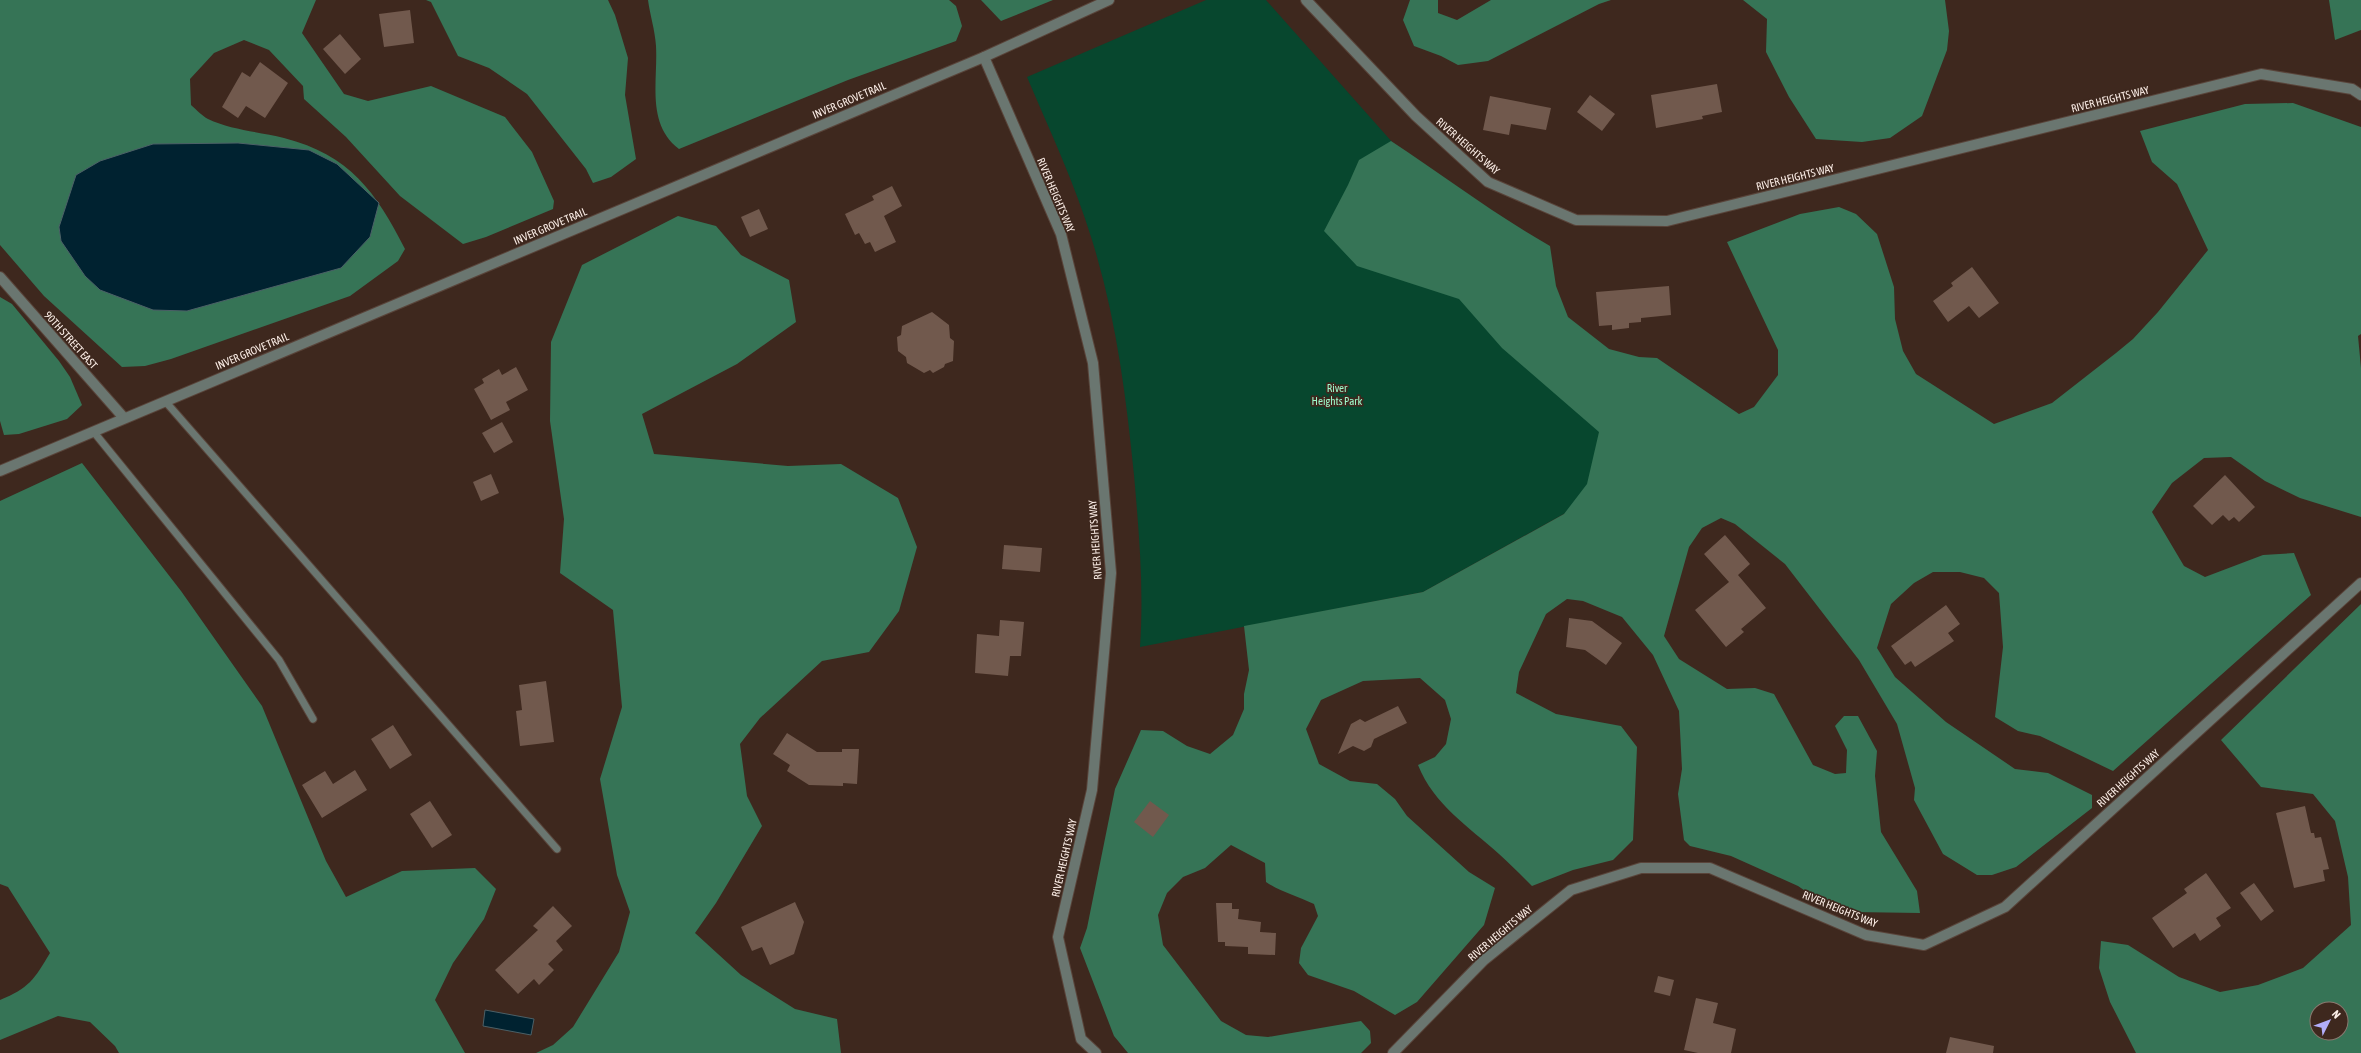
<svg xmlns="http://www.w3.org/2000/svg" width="2361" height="1053" font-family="'Asap Condensed',sans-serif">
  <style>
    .green { fill: #07472e }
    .forest { fill: #367456; fill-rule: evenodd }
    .water { fill: #002230; stroke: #4c6067 }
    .building { fill: #71594d }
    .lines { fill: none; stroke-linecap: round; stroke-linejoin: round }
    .service-casing { stroke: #59443a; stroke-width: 9 }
    .minor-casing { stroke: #59443a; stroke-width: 12 }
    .tertiary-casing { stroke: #59443a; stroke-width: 12 }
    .service { stroke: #6a7670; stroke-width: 7 }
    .minor { stroke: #6a7670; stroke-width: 10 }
    .tertiary { stroke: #6a7670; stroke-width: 10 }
    .labels { text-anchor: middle; stroke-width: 3.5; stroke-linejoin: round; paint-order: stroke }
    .street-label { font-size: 11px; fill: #fdefe8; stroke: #3e281e }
    .park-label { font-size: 11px; fill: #9ffbcc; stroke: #3e281e }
  </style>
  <rect width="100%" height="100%" fill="#3e281e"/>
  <path class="green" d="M1206 0H1266L1670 455 1423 592 1140 647C1144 589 1139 532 1134 475 1126 395 1116 317 1092 240 1075 184 1050 131 1027 77Z"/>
  <g class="forest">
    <path d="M0 0H316L302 33 344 94 368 101 431 86 505 117 532 152 554 201 553 209 486 237 463 244 400 196 346 137 304 99 303 86 269 50 244 40 214 53 190 79 191 105C196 109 202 116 208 119 231 130 260 132 284 138 350 155 376 192 405 249L398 261 350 296 171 359 145 366 122 367 44 296 0 245Z"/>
    <polygon points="426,0 608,0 615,15 628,58 625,95 636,159 611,177 593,183 586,169 527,94 489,68 458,56 431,2"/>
    <path d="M648 0H949L956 6 962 26 956 41 848 80 679 149C646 124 658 81 656 46 655 30 650 15 648 0Z"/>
    <polygon points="981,0 1053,0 1001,21"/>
    <polygon points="1410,0 1438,0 1438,13 1457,20 1491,0 1611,0 1599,4 1488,61 1458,65 1441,56 1414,46 1403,20"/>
    <polygon points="1743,0 1945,0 1949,31 1947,50 1922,116 1890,138 1862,142 1816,139 1789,97 1766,52 1767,19"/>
    <polygon points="2329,0 2361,0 2361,30 2335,40"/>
    <path d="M2293 103 2361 127V334L2358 336 2361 368V517L2300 498 2265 481 2231 457 2204 458 2172 483 2152 512 2184 566 2205 577 2263 555 2294 553 2311 595 2113 771 2040 736 2018 731 1995 717 2003 647 1999 593 1984 578 1960 572H1933L1914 583 1891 604 1877 648 1895 677 1946 722 2015 769 2048 773 2092 795V808L2016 867 1992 875H1977L1943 854 1914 800 1915 788 1897 724 1859 660 1785 564 1735 524 1721 518 1702 528 1689 547 1664 636 1679 659 1727 689 1755 688 1774 694 1813 765 1835 774 1846 773 1847 750 1835 726 1844 716H1858L1877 751 1875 776 1881 832 1917 891 1920 913 1853 912 1826 905 1798 886 1731 856 1690 846 1684 840 1678 794 1682 769 1679 711 1653 655 1622 617 1583 601 1567 599 1546 614 1519 672 1516 693 1556 714 1621 726 1637 747 1633 840 1613 860 1573 870 1532 886C1521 875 1510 864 1499 854 1468 826 1434 805 1418 765L1435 757 1446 744 1451 719 1445 700 1420 678 1363 681 1321 700 1306 729 1319 764 1350 781 1377 784 1395 799 1407 816 1469 872 1495 888 1484 925 1417 1002 1395 1015 1354 991 1308 975 1299 963 1301 948 1318 916 1314 904C1297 896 1281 892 1266 882L1265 863 1231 845 1205 868 1183 877 1167 893 1158 915 1163 945 1221 1021 1246 1035 1268 1037 1361 1021 1370 1031 1371 1043 1361 1053H1128L1114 1036 1080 948 1087 928 1115 789 1141 730 1163 731 1187 746 1210 754 1233 735 1244 709V694L1249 670 1244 626 1423 592 1564 514 1587 484 1599 432 1502 348 1459 299 1357 266 1324 231 1348 185 1359 160 1391 141C1444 176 1494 214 1550 246L1556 286 1568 317 1609 349 1639 357 1657 358 1739 414 1754 407 1778 375V350L1727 242 1800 214 1839 207 1856 214 1877 234 1894 287 1895 319 1903 351 1916 374 1994 424 2052 403 2116 353 2133 339 2158 312 2208 250 2177 184 2152 162 2140 131 2245 104Z"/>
    <polygon points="678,216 716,226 741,255 789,280 796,322 737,364 642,414 654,454 788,466 841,464 898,498 917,547 899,611 869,652 822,661 760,718 740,744 747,796 762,826 716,903 695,933 741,975 795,1009 837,1019 841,1053 536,1053 553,1045 573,1027 619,952 630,912 617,875 600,779 622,707 613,610 560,573 564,519 550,421 551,342 582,265"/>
    <polygon points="0,297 12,304 59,361 70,377 82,405 67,419 19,434 4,435 0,421"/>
    <path d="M82 463 181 591 262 706 326 861 346 897 402 871 475 868 496 889 484 919 453 963 435 1000 465 1053H119L115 1046 90 1022 58 1016 0 1040V1000C29 988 34 980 50 953L8 887 0 884V501Z"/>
    <path d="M2361 604V1053H2136L2110 1002 2099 968 2101 941 2128 945 2179 977 2220 992 2258 985 2303 968 2351 925 2348 877 2335 821 2313 794 2261 787 2221 740ZM2317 1009H2341V1033H2317Z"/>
  </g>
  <g class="water">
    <polygon points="238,143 309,150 337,164 379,203 370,237 341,268 187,311 153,310 100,290 85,276 61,241 59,227 76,175 100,161 153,144"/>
    <polygon points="485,1010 534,1019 531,1035 483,1026"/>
  </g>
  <g class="building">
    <polygon points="410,10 414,43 384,47 379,14"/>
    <polygon points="340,34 361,59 345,74 323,49"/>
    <polygon points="260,62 288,83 265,118 246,106 238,118 222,107 242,72 250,77"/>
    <polygon points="1717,84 1722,112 1702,116 1703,119 1656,128 1651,95"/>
    <polygon points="1590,95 1615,114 1602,131 1577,112"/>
    <polygon points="1490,96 1551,108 1546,130 1511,124 1509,135 1483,130"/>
    <polygon points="892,186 902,206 884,216 896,242 875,252 870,242 865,244 859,233 855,235 845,214 874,200 872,196"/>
    <polygon points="759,209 768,229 750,237 741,217"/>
    <polygon points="1972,267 1999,303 1979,318 1969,306 1948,322 1933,301 1953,286 1951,283"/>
    <polygon points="1669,286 1671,315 1641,318 1641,322 1629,323 1629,328 1612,330 1612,325 1599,326 1596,292"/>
    <polygon points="932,312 949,325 950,338 954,341 953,361 945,364 944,367 933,373 930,370 924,373 907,363 906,357 898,351 897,337 901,335 902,326"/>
    <polygon points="516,367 528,390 506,402 510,410 491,420 474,389 484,383 482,379 499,369 502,375"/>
    <polygon points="502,422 513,442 494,453 482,433"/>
    <polygon points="491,474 499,493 481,501 473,482"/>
    <polygon points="2225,475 2255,507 2239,522 2234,517 2229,521 2223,515 2212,525 2193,506"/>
    <polygon points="1725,535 1750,564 1738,575 1766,608 1741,629 1744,632 1726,647 1695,610 1729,582 1704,554"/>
    <polygon points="1004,545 1042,548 1040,572 1002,569"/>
    <polygon points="1946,605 1960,624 1948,633 1954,641 1915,667 1911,661 1905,665 1891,646"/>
    <polygon points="1569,618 1592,621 1622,643 1606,665 1585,650 1566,647"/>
    <polygon points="1000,620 1024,622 1021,656 1010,656 1008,676 975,673 977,634 999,636"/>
    <polygon points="546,681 554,742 520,746 516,711 522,710 519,685"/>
    <polygon points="1398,706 1407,723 1374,739 1371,747 1364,751 1353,746 1338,754 1351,724 1360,719 1365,722"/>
    <polygon points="393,725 412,755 390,769 371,739"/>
    <polygon points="787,733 817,752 842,752 842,749 859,749 857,784 843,783 843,786 809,785 787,771 790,765 773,754"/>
    <polygon points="355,770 367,790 322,818 302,785 325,771 333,784"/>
    <polygon points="430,801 452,835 432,848 410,814"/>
    <polygon points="1150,801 1169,815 1153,837 1134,822"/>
    <polygon points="2305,806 2311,833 2314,833 2315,838 2321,837 2329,869 2323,870 2325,881 2294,888 2276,813"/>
    <polygon points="2206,873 2231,908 2216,918 2221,926 2200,941 2195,933 2173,948 2152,918 2187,893 2184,889"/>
    <polygon points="2254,883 2274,911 2261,921 2240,893"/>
    <polygon points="795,902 804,922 794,954 770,965 762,947 752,951 741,927"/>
    <polygon points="1216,903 1232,903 1232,909 1239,909 1238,919 1261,922 1260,932 1276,933 1275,955 1248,954 1248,947 1225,946 1225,942 1218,942"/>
    <polygon points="553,906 572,926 556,941 563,950 548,964 554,970 539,985 534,979 518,994 495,970 538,930 533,926"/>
    <polygon points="1658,976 1674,980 1670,996 1654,992"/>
    <polygon points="1696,998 1718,1003 1713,1023 1736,1029 1731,1053 1698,1053 1684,1050"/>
    <polygon points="1950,1037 1994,1046 1993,1053 1946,1053"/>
  </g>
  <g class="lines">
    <g class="service-casing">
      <g id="service">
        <polyline points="165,401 557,849"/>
        <polyline points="93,431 279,660 313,719"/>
      </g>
    </g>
    <g class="minor-casing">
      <g id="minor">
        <polyline points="1306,0 1416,116 1488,182 1576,220 1667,221 2261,74 2352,89 2361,95"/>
        <polyline points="984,57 1061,234 1093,363 1111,573 1092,790 1058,937 1081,1039 1096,1053"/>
        <polyline points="0,277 124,418"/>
        <polyline points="1393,1053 1484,960 1571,890 1641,868 1710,868 1866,935 1924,945 2005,907 2361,583"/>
      </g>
    </g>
    <g class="tertiary-casing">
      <polyline id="tertiary" points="0,471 984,57 1109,0"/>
    </g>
    <use href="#service" class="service"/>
    <use href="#minor" class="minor"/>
    <use href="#tertiary" class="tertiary"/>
  </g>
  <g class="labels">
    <g class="street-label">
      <text transform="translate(2110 99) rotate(-14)" y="4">RIVER HEIGHTS WAY</text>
      <text transform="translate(849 100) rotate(-23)" y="4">INVER GROVE TRAIL</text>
      <text transform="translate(1468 146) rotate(41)" y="4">RIVER HEIGHTS WAY</text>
      <text transform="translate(1795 177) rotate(-14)" y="4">RIVER HEIGHTS WAY</text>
      <text transform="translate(1056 195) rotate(67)" y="4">RIVER HEIGHTS WAY</text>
      <text transform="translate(550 226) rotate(-23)" y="4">INVER GROVE TRAIL</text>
      <text transform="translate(71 340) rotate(48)" y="4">90TH STREET EAST</text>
      <text transform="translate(252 351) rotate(-23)" y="4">INVER GROVE TRAIL</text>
      <text transform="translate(1095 540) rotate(-94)" y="4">RIVER HEIGHTS WAY</text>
      <text transform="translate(2128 778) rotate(-42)" y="4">RIVER HEIGHTS WAY</text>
      <text transform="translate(1064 858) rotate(-77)" y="4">RIVER HEIGHTS WAY</text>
      <text transform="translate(1840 909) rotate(22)" y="4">RIVER HEIGHTS WAY</text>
      <text transform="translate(1500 933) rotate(-40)" y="4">RIVER HEIGHTS WAY</text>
    </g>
    <g class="park-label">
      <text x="1337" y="392">River<tspan x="1337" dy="13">Heights Park</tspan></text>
    </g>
  </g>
  <g transform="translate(2329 1021) rotate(48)"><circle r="19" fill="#3e281e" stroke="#8a786f"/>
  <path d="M0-3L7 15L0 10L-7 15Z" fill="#b2adf9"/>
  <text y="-6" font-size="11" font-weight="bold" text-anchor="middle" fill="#fdefe8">N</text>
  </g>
</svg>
